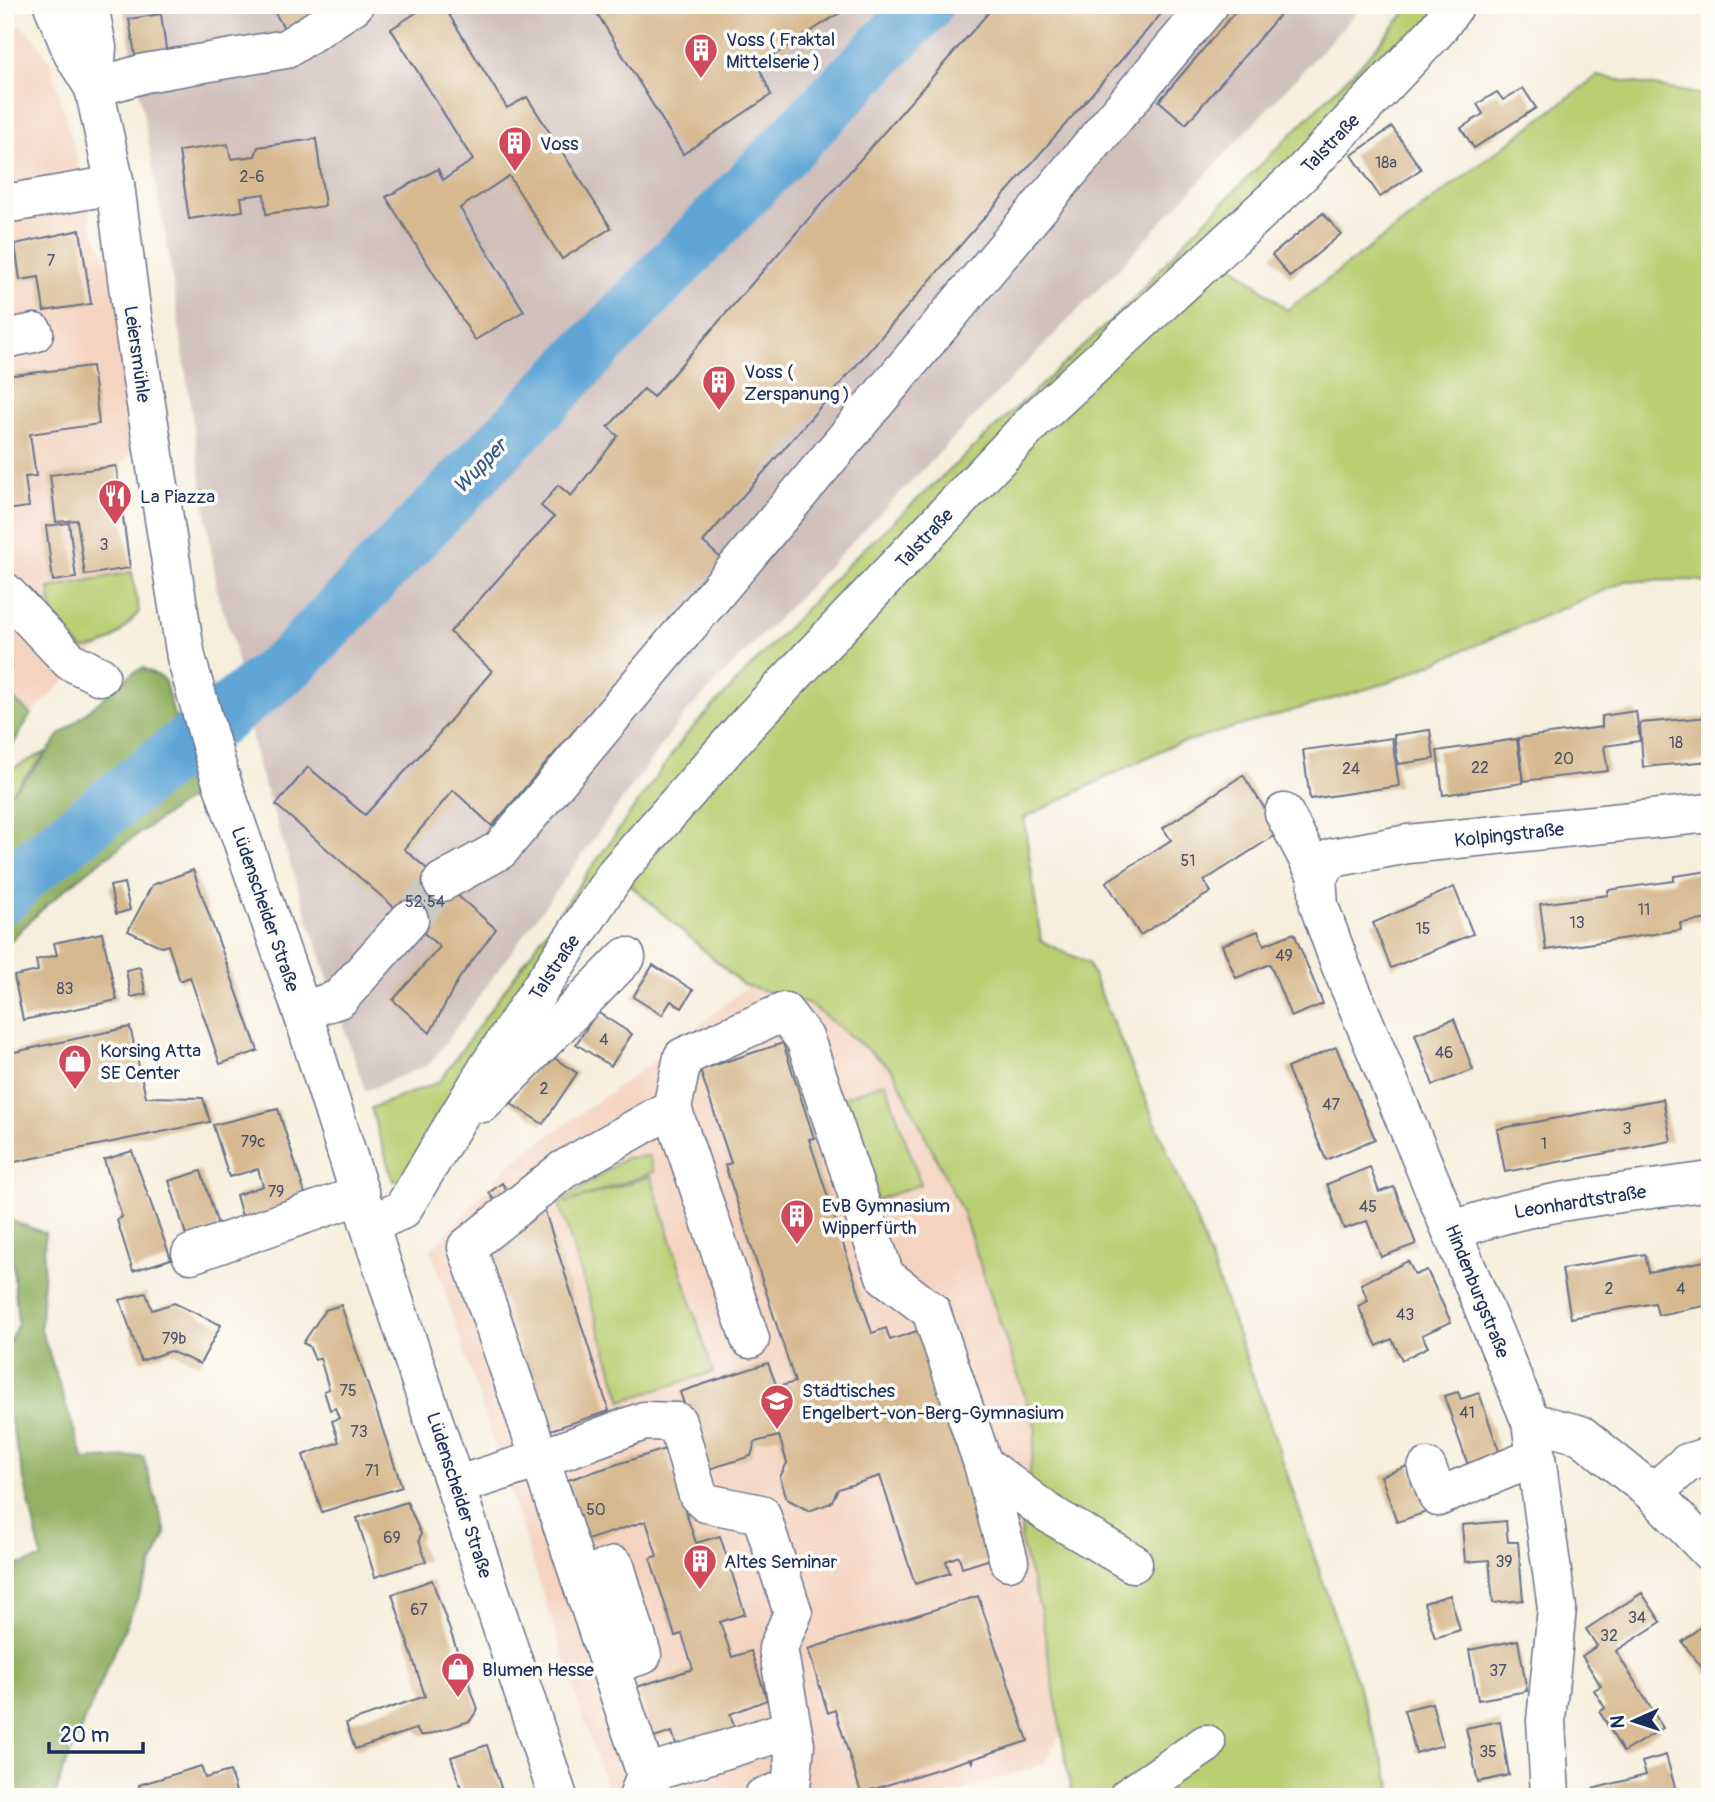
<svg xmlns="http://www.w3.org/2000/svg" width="1715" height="1802" font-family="Pangolin,sans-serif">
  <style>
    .built { fill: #f4d3c0 }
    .industrial { fill: #d0c0bc }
    .green { fill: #bace72; stroke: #6a7e68; stroke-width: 2 }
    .forest { fill: #93b164; stroke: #577061; stroke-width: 2 }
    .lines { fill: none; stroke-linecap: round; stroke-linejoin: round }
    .river { stroke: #5fa5d5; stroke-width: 56 }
    .building { fill: #d7b990 }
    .minor-tunnel { stroke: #cac9c4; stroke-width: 38; stroke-dasharray: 38 19; stroke-linecap: butt }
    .minor-casing { stroke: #68728a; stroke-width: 41 }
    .major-casing { stroke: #68728a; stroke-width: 41 }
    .minor { stroke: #fff; stroke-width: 38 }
    .major { stroke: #fff; stroke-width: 38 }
    .labels { text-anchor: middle; stroke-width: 7; stroke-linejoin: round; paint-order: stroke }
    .number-label { font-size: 16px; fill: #4a526a }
    .poi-label { font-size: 19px; fill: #1b2f5e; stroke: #fdfcf7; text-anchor: start }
    .street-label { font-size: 19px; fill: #1b2f5e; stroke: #fdfcf7 }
    .water-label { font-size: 21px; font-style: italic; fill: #335888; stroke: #fdfcf7 }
  </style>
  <rect width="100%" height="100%" fill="#fdfcf7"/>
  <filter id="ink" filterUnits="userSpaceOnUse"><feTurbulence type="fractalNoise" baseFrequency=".0143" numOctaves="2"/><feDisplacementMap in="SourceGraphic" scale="14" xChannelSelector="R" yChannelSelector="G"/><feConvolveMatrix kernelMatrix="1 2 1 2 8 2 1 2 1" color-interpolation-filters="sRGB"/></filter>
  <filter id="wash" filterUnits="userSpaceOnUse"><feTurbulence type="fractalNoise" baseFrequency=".00686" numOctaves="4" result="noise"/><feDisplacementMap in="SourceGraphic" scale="28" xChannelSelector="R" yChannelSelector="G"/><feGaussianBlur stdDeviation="1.57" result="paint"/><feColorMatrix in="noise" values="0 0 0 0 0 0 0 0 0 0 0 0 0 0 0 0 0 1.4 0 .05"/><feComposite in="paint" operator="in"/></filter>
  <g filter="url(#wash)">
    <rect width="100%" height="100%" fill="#f6efdd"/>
    <g class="built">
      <polygon points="5,21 15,21 35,38 51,64 82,175 93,230 132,316 149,430 117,471 139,612 113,640 97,649 31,714 5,692"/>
      <polygon points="795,947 869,966 1014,1302 1084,1692 1044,1764 943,1797 609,1797 431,1250 513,1161 667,1052"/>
    </g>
    <polygon class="industrial" points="123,5 1364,5 1119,268 683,716 430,1064 365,1091 257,763 232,636 218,597 169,255"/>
    <g class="green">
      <polygon points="1412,5 1455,5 1217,252 1287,310 1597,76 1710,96 1710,585 1697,580 1626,581 1387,683 1168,747 1024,818 1041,941 1088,963 1194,1214 1274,1435 1395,1797 1175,1797 1157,1768 1111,1797 1072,1797 1041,1612 1020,1539 1036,1429 962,1211 893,1070 811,1005 742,984 610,867 405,1181 393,1181 371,1108 439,1082 686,735 853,559 1133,300 1185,241 1364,61"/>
      <path d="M132 572 139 612C122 631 109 649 83 649L54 625 49 588Z"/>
      <polygon points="48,751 5,799 5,772"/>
      <polygon points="885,1082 921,1184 877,1200 840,1099"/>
      <polygon points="649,1156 654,1172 565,1203 651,1176 713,1372 622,1401 559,1203 626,1158"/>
    </g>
    <g class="forest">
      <path d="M143 668 164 679 196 794C128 841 60 885 5 947V799L38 765 59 736 134 672Z"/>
      <polygon points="5,692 31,714 5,758"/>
      <polygon points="9,1220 45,1233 41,1329 84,1460 143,1456 166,1533 63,1770 55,1797 5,1797 5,1568 42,1559 5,1396 5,1351 18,1324"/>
    </g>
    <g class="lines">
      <polyline class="river" points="5,894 22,875 293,660 925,5"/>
    </g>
    <g id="blocks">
      <g class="building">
        <polygon points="270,5 343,5 291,39"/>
        <polygon points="428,5 443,5 507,108 527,97 611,228 562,259 509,176 460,208 524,311 475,340 386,197 438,169 443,180 473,160 391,29"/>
        <polygon points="592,5 852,5 758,65 771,95 683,154"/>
        <polygon points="995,5 1169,5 703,542 722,559 492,826 453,790 404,849 496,929 458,980 430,1033 393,1000 440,947 276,805 308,767 365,815 431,743 492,671 450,632 554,517 541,506 558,485 571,496 618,436 608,427 644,389 653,397"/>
        <polygon points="1241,5 1288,5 1186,124 1159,101"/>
        <polygon points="161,14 167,56 136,61 129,19"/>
        <polygon points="1523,88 1536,108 1474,148 1461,128 1483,114 1477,104 1497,92 1503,100"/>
        <polygon points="1392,127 1421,169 1380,197 1352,155"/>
        <polygon points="316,139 325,206 266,214 264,194 241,197 243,211 189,219 179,151 228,144 231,159 255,156 258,147"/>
        <polygon points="1323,213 1341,234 1290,277 1272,255"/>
        <polygon points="80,230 91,304 44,311 39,277 20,280 15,244"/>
        <polygon points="92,366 99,424 30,434 36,476 25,477 29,507 5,510 5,376"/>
        <polygon points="116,466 130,568 85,575 77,520 56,522 50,475"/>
        <polygon points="69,523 76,578 53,581 46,526"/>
        <polygon points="5,635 12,667 5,668"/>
        <polygon points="1636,711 1640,741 1604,746 1608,771 1524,781 1518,738 1602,727 1602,716"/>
        <polygon points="1710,717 1710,761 1643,767 1640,723"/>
        <polygon points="1430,730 1434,759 1398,764 1394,735"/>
        <polygon points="1392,738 1399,786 1310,799 1303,750"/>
        <polygon points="1517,739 1523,783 1443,795 1437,751"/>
        <polygon points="1243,775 1280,832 1204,881 1211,892 1140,935 1106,882 1171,840 1163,828"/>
        <polygon points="193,870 258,1051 220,1064 190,977 180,981 168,945 162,947 128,931 152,885"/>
        <polygon points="1710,871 1710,919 1680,923 1681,930 1546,950 1540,904 1608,895 1608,890 1674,881 1674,876"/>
        <polygon points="124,883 130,910 116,914 110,886"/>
        <polygon points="1454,887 1473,934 1391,968 1373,923"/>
        <polygon points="1258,931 1264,945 1294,933 1323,1004 1291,1017 1270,964 1236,978 1222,945"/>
        <polygon points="102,933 117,1000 23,1020 14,976 38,971 36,960 57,955 54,943"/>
        <polygon points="653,965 693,990 682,1008 671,1001 662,1015 633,997"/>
        <polygon points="140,967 146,994 131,997 126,970"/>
        <polygon points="597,1012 632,1034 611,1066 576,1044"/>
        <polygon points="1454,1019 1473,1070 1433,1085 1415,1034"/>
        <polygon points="130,1027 146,1097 203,1098 210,1122 5,1164 5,1054"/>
        <polygon points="783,1043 814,1138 809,1139 872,1333 886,1328 890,1340 923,1329 997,1557 962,1568 959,1556 951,1559 946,1561 950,1573 915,1584 880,1476 838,1489 831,1503 809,1511 787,1499 780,1477 787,1463 779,1436 755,1442 751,1456 706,1470 680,1392 768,1363 777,1387 795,1382 725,1165 731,1163 700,1070"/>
        <polygon points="1336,1047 1375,1139 1326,1160 1287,1068"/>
        <polygon points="545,1052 577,1073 543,1124 511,1104"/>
        <polygon points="1663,1099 1671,1141 1505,1172 1497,1129"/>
        <polygon points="278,1109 307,1200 243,1220 236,1195 263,1186 258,1169 229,1177 213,1125"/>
        <polygon points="132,1151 171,1259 133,1271 117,1220 122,1217 104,1160"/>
        <polygon points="1370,1167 1379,1192 1394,1187 1416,1244 1381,1257 1367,1221 1344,1229 1327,1184"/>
        <polygon points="201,1171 219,1228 187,1238 169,1181"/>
        <polygon points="502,1183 509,1193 496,1202 489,1193"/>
        <polygon points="541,1199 609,1411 547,1431 485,1240"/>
        <polygon points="1645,1254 1649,1272 1710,1260 1710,1305 1658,1315 1655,1303 1571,1318 1562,1269"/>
        <polygon points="1408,1261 1415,1275 1427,1270 1451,1322 1422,1335 1428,1347 1402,1360 1392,1339 1377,1346 1358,1306 1368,1301 1361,1284"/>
        <polygon points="146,1293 152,1310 174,1303 221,1325 200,1364 170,1351 141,1361 120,1300"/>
        <polygon points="341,1305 402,1487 322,1512 303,1455 339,1442 332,1421 339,1418 335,1408 330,1410 324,1391 329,1389 320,1358 315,1360 309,1346 303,1343 325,1310"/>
        <polygon points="1458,1392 1461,1399 1479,1393 1501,1457 1469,1468 1444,1396"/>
        <polygon points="665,1449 696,1543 720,1536 745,1614 720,1622 732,1657 751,1651 767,1700 730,1714 737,1736 680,1755 672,1732 654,1738 637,1687 693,1669 682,1634 675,1636 650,1558 657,1556 646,1521 587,1540 568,1480"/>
        <polygon points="1410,1465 1427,1512 1397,1522 1381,1476"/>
        <polygon points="407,1502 421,1534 419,1540 426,1561 375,1577 357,1518"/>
        <polygon points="1506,1521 1508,1542 1518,1542 1523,1600 1493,1603 1489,1560 1465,1562 1462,1525"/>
        <polygon points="432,1580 478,1709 470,1721 427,1735 420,1735 416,1729 355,1749 346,1723 425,1696 392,1594"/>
        <polygon points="1642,1593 1661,1622 1616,1651 1663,1728 1623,1752 1600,1712 1605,1708 1594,1690 1601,1686 1582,1656 1597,1646 1586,1629"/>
        <polygon points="1450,1595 1460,1630 1435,1638 1424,1603"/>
        <polygon points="978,1596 1028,1741 972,1759 973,1764 970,1759 861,1793 835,1710 828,1713 808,1649"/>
        <polygon points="1710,1619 1710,1672 1707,1674 1682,1642"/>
        <polygon points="1518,1640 1527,1691 1478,1700 1469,1650"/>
        <polygon points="1432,1703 1443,1745 1416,1753 1404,1710"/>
        <polygon points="1500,1721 1509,1775 1478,1782 1466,1728"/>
        <polygon points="487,1745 504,1797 464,1797 451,1757"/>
        <polygon points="1666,1755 1676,1791 1657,1797 1594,1797 1592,1789 1646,1775 1642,1762"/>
        <polygon points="201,1766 205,1778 230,1771 237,1795 143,1797 139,1785"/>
      </g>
    </g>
  </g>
  <g filter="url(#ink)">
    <use href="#blocks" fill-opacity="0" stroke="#68728a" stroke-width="2"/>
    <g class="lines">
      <polyline class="minor-tunnel" points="409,920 442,882"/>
      <g class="minor-casing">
        <g id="minor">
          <polyline points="94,88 145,73 286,49 354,5"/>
          <polyline points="5,204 115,185"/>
          <polyline points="5,339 34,333"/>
          <polyline points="5,592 70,661 100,676"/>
          <polyline points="1284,813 1317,876 1319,906 1340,964 1531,1422 1557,1608 1546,1720 1550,1797"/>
          <polyline points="1317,876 1332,858 1408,844 1710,813"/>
          <polyline points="442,882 500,850 1209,5"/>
          <polyline points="302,1011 339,999 409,920"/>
          <polyline points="483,1103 626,957"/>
          <polyline points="672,1108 750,1339"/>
          <polyline points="370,1224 402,1210 487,1069 617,872 750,721 1036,419 1300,175 1437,30 1455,5"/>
          <path d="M1453 1231C1534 1199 1624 1194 1710 1181"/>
          <polyline points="191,1254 360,1195"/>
          <polyline points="1531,1422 1581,1435 1653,1493 1710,1552"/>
          <polyline points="983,1464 1048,1513 1133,1563"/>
          <polyline points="1427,1468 1438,1497 1536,1457"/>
          <polyline points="458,1485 540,1459 467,1247 563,1170 672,1108 683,1057 784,1012 805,1039 885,1276 931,1311 983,1464 1009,1561"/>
          <polyline points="1653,1493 1687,1463 1710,1456"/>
          <polyline points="580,1577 615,1566 642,1655 609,1665"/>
          <polyline points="646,1774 792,1729"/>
          <polyline points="638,1797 646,1774 540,1459 644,1421 677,1422 698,1495 706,1503 761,1514 793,1613 778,1648 795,1744 791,1788 763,1797"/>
          <polyline points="1128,1797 1206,1744"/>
        </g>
      </g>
      <g class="major-casing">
        <g id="major">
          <polyline points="53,5 73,54 94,88"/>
          <polyline points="89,5 97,47 94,88 115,185 132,316 186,657 220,777 302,1011 377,1249 558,1797"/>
        </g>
      </g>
      <use href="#minor" class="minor"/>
      <use href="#major" class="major"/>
    </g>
  </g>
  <defs>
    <g id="building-pin" transform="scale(1.75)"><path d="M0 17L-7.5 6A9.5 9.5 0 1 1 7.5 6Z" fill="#d1495b" stroke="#fdfcf7"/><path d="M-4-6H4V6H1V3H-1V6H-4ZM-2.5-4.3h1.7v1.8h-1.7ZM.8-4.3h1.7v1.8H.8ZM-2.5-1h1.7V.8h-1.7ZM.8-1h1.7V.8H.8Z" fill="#fff"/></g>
    <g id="restaurant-pin" transform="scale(1.75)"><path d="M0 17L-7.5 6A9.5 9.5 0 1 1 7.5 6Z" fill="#d1495b" stroke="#fdfcf7"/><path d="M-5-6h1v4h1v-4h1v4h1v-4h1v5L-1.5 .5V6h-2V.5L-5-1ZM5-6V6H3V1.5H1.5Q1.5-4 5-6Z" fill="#fff"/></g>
    <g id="shop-pin" transform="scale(1.75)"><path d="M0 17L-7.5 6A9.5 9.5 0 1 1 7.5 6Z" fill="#d1495b" stroke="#fdfcf7"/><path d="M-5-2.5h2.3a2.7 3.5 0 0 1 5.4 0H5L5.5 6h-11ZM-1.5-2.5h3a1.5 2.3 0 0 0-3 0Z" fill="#fff"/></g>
    <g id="school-pin" transform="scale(1.75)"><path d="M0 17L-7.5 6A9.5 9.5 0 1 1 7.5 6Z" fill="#d1495b" stroke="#fdfcf7"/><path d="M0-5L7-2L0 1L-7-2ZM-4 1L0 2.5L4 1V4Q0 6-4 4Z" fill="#fff"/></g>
  </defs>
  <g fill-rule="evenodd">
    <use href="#building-pin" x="701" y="50"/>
    <use href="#building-pin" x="515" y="143"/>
    <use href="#building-pin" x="719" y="382"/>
    <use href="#restaurant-pin" x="115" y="496"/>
    <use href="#shop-pin" x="75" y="1061"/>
    <use href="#building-pin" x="797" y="1216"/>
    <use href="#school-pin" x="777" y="1401"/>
    <use href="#building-pin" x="700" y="1561"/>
    <use href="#shop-pin" x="458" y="1669"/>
  </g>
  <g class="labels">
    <g class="number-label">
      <text x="1386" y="168">18a</text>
      <text x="252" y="182">2-6</text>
      <text x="51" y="266">7</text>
      <text x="104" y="550">3</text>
      <text x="1676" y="748">18</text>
      <text x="1564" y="764">20</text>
      <text x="1480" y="773">22</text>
      <text x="1351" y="774">24</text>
      <text x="1188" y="866">51</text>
      <text x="425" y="907">52;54</text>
      <text x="1644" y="915">11</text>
      <text x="1577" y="928">13</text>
      <text x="1423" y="934">15</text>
      <text x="1284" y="961">49</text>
      <text x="65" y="994">83</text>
      <text x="604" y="1045">4</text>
      <text x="1444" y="1058">46</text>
      <text x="544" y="1094">2</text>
      <text x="1331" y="1110">47</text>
      <text x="1627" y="1134">3</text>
      <text x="253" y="1147">79c</text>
      <text x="1544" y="1149">1</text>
      <text x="276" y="1197">79</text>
      <text x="1368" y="1212">45</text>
      <text x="1609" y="1294">2</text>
      <text x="1681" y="1294">4</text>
      <text x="1405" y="1320">43</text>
      <text x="174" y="1344">79b</text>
      <text x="348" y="1396">75</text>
      <text x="1467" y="1418">41</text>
      <text x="359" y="1437">73</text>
      <text x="372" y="1476">71</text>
      <text x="596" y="1515">50</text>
      <text x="392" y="1543">69</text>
      <text x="1504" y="1567">39</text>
      <text x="419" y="1615">67</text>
      <text x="1637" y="1623">34</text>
      <text x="1609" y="1641">32</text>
      <text x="1498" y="1676">37</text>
      <text x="1488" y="1757">35</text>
    </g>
    <g class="poi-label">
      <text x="726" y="46">Voss ( Fraktal<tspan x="726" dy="22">Mittelserie )</tspan></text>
      <text x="540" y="150">Voss</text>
      <text x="744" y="378">Voss (<tspan x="744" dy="22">Zerspanung )</tspan></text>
      <text x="140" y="503">La Piazza</text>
      <text x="100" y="1057">Korsing Atta<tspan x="100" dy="22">SE Center</tspan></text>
      <text x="822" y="1212">EvB Gymnasium<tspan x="822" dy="22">Wipperfürth</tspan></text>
      <text x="802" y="1397">Städtisches<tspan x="802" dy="22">Engelbert-von-Berg-Gymnasium</tspan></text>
      <text x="724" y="1568">Altes Seminar</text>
      <text x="482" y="1676">Blumen Hesse</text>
    </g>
    <g class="street-label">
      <text transform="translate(1330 143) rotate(-46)" y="7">Talstraße</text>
      <text transform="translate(138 354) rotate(82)" y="7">Leiersmühle</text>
      <text transform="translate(924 538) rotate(-47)" y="7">Talstraße</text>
      <text transform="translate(1509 834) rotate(-6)" y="7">Kolpingstraße</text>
      <text transform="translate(266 909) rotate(71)" y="7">Lüdenscheider Straße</text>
      <text transform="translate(554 967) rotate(-56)" y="7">Talstraße</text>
      <text transform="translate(1580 1201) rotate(-9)" y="7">Leonhardtstraße</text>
      <text transform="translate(1478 1291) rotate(68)" y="7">Hindenburgstraße</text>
      <text transform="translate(460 1495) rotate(72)" y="7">Lüdenscheider Straße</text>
    </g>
    <g class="water-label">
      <text transform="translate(480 466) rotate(-46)" y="7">Wupper</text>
    </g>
  </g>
  <rect width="1715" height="1802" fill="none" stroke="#fdfcf7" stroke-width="28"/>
  <g transform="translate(1634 1721) rotate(267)" stroke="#fdfcf7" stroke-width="5" paint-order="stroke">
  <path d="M0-5L12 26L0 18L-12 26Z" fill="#1b2f5e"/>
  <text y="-10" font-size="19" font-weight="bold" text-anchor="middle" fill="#1b2f5e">N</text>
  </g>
  <path d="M49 1742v10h94v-10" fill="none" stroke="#1b2f5e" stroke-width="3.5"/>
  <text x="60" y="1742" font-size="21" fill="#1b2f5e" stroke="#fdfcf7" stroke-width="5" paint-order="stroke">20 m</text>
</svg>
